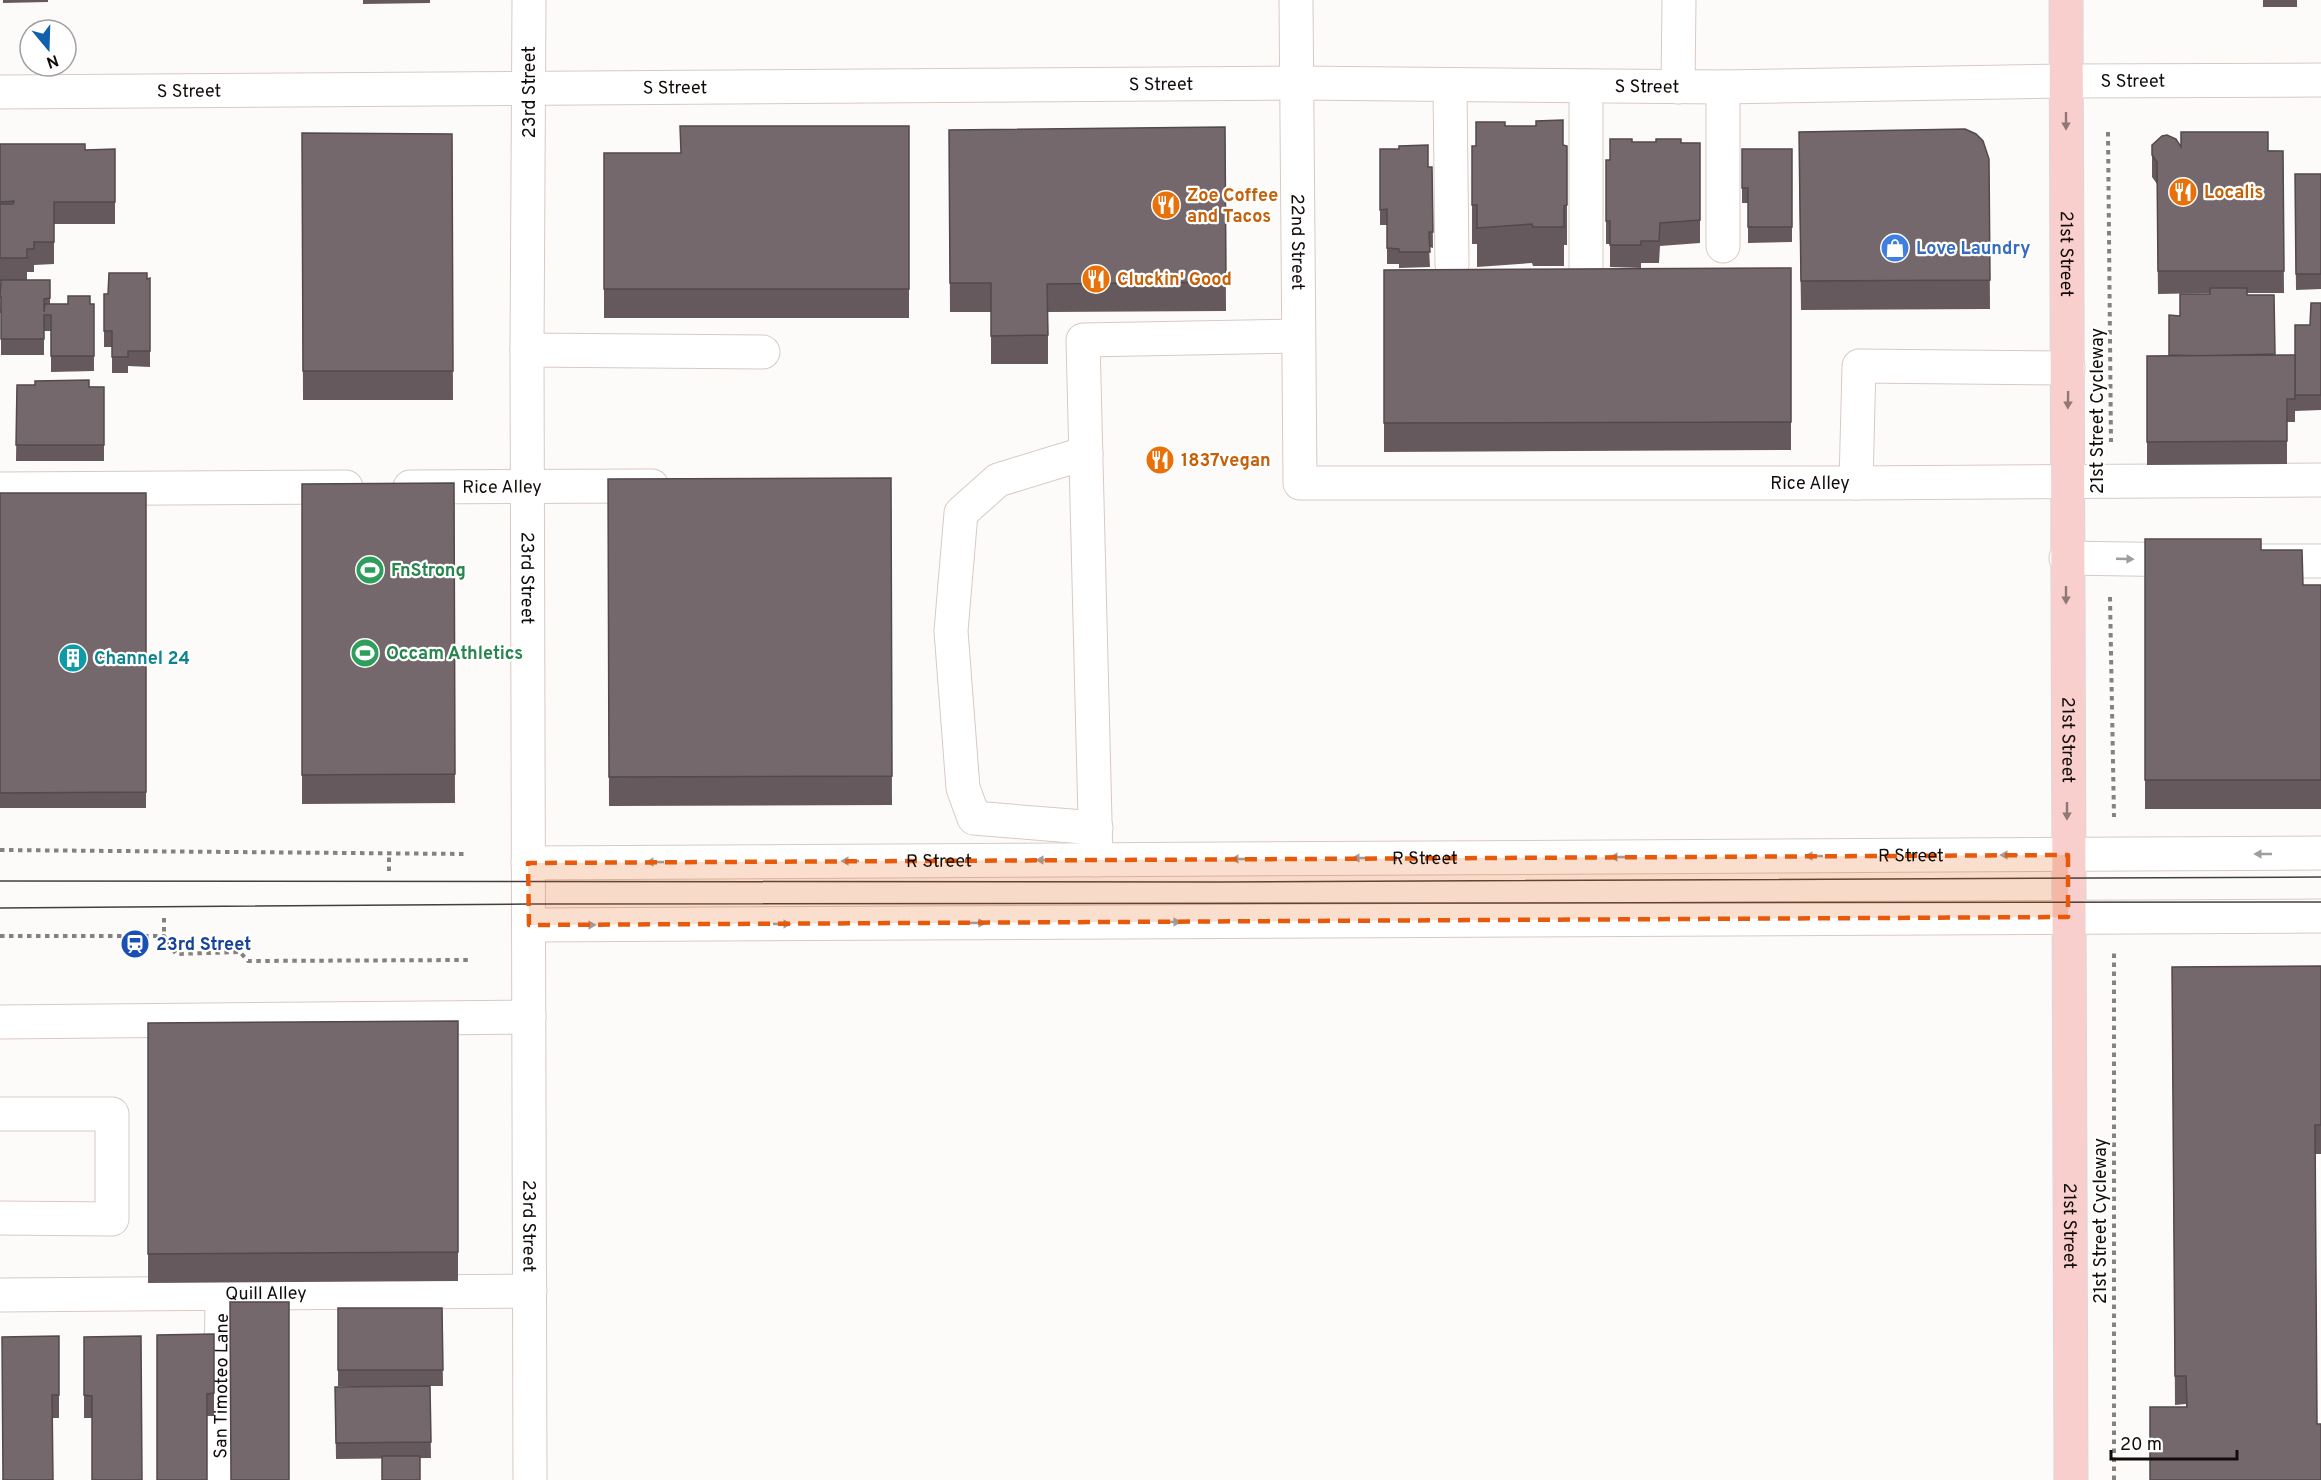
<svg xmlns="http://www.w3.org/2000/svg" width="2321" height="1480" font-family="Overpass,sans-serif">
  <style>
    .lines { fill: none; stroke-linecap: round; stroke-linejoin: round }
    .minor-casing { stroke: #d7cac3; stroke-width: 35 }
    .major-casing { stroke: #d9d8d8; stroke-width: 35 }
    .path { stroke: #85817f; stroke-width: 4; stroke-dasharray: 4.5 4.5; stroke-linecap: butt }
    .minor { stroke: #fff; stroke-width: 33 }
    .major { stroke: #f9cfce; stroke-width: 33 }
    .tram { stroke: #433f3d; stroke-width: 1.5 }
    .wall { fill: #65595d }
    .building { fill: #75686c; stroke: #52494c; stroke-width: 1.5 }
    .oneway { fill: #917776 }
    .oneway2 { fill: #a09e9d }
    .marked { fill: #e8590c; fill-opacity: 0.2; stroke: #e8590c; stroke-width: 4.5; stroke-dasharray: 12 8; stroke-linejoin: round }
    .labels { text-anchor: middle; stroke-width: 4.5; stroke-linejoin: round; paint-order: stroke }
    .street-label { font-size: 18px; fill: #110c0a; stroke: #fff }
    .food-label { font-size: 18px; font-weight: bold; fill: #c56008; stroke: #fff; text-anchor: start }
    .shop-label { font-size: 18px; font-weight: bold; fill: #366cbe; stroke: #fff; text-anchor: start }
    .leisure-label { font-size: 18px; font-weight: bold; fill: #27864d; stroke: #fff; text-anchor: start }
    .culture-label { font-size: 18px; font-weight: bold; fill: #0d838f; stroke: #fff; text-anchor: start }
    .transit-label { font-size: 18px; font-weight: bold; fill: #164399; stroke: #fff; text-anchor: start }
  </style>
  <rect width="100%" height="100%" fill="#fdfbf9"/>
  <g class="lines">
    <g class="minor-casing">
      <g id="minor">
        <path id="s1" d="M529 0 527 350 530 1480"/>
        <path id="s2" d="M1296 0 1300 483H1856L2321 480"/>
        <polyline points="1450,85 1452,265"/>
        <polyline points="1586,86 1586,269"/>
        <polyline points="1678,87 1679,0"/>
        <path id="s3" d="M0 92 1297 83 1723 87 2066 81 2321 80"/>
        <polyline points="1723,246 1723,87"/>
        <polyline points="527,350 763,352"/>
        <polyline points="1086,453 998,480 961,513 951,631 963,788 974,818 1096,828"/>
        <polyline points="1856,483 1859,366 2068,368"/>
        <path id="s4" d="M410 487 652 486"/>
        <polyline points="0,489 346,487"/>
        <polyline points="2066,558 2190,560"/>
        <polyline points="2257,561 2321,561"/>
        <polyline points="1096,860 1083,340 1298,336"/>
        <path id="s5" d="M528 863 2321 853"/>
        <polyline points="529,925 2321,916"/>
        <polyline points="0,1022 529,1017"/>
        <polyline points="0,1114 112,1114 112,1219 0,1218"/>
        <path id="s6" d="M0 1295 530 1291"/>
        <path id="s7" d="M220 1480 222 1292"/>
      </g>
    </g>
    <g class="major-casing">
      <g id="major">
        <path id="s8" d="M2066 0 2071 1480"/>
      </g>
    </g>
    <g class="path">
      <polyline points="2108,132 2111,442"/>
      <polyline points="2110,597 2114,817"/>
      <polyline points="0,850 465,854"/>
      <polyline points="389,871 389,853"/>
      <polyline points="164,918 164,936"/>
      <polyline points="0,936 164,936 176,954 240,952 248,961 468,960"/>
      <polyline points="2114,1480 2114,953"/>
    </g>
    <use href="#minor" class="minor"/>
    <use href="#major" class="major"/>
    <g class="tram">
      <polyline points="0,881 1220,882 2321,877"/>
      <polyline points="0,908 529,904 2321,902"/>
    </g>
  </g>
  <g class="wall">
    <polygon points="3,0 48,0 48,2 3,3"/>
    <polygon points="363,0 430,0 430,3 363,4"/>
    <rect x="2263" y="0" width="34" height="7"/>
    <polygon points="909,126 909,318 604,318 604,153 680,153"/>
    <polygon points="1225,127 1226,311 1048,312 1048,364 991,364 991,312 950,312 949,130"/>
    <polygon points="302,133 452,134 453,400 303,400"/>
    <polygon points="1632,142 1700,143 1700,243 1660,246 1659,263 1641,263 1641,268 1610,267 1610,244 1606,244 1606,221 1610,160"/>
    <polygon points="0,144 85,150 115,149 115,224 54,224 54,264 34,265 34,272 27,272 27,280 50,280 50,304 94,304 94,371 51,372 51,331 44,331 44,355 1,355 1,313 0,313 1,281 0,281"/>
    <polygon points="1563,145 1567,205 1567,245 1564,245 1564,266 1533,266 1532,263 1477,267 1477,244 1472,244 1472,146"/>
    <polygon points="2152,145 2181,147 2283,151 2284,293 2247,293 2247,295 2275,355 2295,355 2321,303 2321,410 2295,411 2295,422 2287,422 2287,464 2147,465 2147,356 2169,356 2169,315 2180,316 2210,294 2210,293 2158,294 2157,184 2152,177"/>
    <polygon points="1380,149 1428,167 1432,167 1433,248 1429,247 1430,267 1399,268 1399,264 1387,264 1387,225 1380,225"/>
    <polygon points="1742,149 1792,149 1792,242 1748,243 1748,203 1742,203"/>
    <polygon points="1989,159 1990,309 1801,310 1799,161"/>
    <polygon points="2295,174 2321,174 2321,289 2296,290"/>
    <polygon points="1791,268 1791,450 1384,452 1384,270"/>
    <polygon points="150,278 150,367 128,366 128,373 112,373 112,347 104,347 104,294 108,294"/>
    <polygon points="17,385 104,387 104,461 16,461"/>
    <polygon points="891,478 892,805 609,806 608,479"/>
    <polygon points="454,483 455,803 302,804 302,484"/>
    <rect x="0" y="493" width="146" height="315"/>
    <polygon points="2145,539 2261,550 2303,585 2321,585 2321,809 2145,809"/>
    <polygon points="2321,966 2321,1154 2315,1154 2317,1424 2321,1480 2186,1407 2186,1404 2175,1405 2172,967"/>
    <polygon points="458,1021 458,1281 148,1283 148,1023"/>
    <polygon points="338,1308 442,1308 443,1386 338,1386"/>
    <polygon points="214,1334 214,1416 207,1416 157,1480"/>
    <polygon points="59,1336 59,1418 53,1418 2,1480"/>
    <polygon points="141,1336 92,1418 84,1418 84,1337"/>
    <polygon points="430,1386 431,1458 336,1459 335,1387"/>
  </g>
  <g class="building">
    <polygon points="1563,120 1563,145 1567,146 1567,205 1564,206 1564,227 1533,227 1532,224 1477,228 1477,205 1472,205 1472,146 1476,146 1476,122 1505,122 1505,126 1536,126 1536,121"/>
    <polygon points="680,126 909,126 909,289 604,289 604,153 681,153"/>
    <polygon points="1225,127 1226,282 1047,284 1048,335 991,336 991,283 950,283 949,130"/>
    <polygon points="1965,129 1976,134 1983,141 1989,159 1990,280 1801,281 1799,132"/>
    <polygon points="2181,132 2268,132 2268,151 2283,151 2284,271 2158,271 2157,162 2152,155 2152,145 2162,136 2167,135 2176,139 2181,147"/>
    <polygon points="302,133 452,134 453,371 303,371"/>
    <polygon points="1610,139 1632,139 1632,142 1656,142 1656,139 1681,139 1681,143 1700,143 1700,220 1660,223 1659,241 1641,241 1641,245 1610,245 1610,221 1606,221 1606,160 1610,160"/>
    <polygon points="0,144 85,144 85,150 115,149 115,202 54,202 54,242 34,242 34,249 27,249 27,258 0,258 0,204 13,204 14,201 0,202"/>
    <polygon points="1428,145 1428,167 1432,167 1433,232 1429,232 1430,252 1399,252 1399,249 1387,248 1387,209 1380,210 1380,149 1399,149 1399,146"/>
    <polygon points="1742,149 1792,149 1792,227 1748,227 1748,188 1742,188"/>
    <polygon points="2295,174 2321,174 2321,274 2296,274"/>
    <polygon points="1791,268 1791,422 1384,423 1384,270"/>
    <polygon points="109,273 147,273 147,279 150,278 150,351 128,351 128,357 112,357 112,331 104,331 104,294 108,294"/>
    <polygon points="1,280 50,280 50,298 44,299 44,312 45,304 68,304 68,296 90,296 90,304 94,304 94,356 51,356 51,315 44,315 44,339 1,339 1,297 0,297"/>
    <polygon points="2210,288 2247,288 2247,295 2274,295 2275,354 2202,356 2169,355 2169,315 2180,316 2180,294 2210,294"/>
    <polygon points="2311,303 2321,303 2321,395 2295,395 2295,325 2310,325"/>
    <polygon points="2295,355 2295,399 2287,399 2287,441 2147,442 2147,356"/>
    <polygon points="89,380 89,387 104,387 104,445 16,445 17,385 35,385 35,381"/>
    <polygon points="891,478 892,776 609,777 608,479"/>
    <polygon points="454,483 455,774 302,775 302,484"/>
    <polygon points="0,493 146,493 146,792 0,793"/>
    <polygon points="2145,539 2261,539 2261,550 2302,550 2303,585 2321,585 2321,780 2145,780"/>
    <polygon points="2321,966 2321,1125 2315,1125 2317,1424 2321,1424 2321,1480 2150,1480 2150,1407 2187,1407 2186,1376 2175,1376 2172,967"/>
    <polygon points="458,1021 458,1252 148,1254 148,1023"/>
    <polygon points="230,1302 289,1302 289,1480 231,1480"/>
    <polygon points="338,1308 442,1308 443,1370 338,1370"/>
    <polygon points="214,1334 214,1393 207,1394 207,1480 157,1480 157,1335"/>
    <polygon points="59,1336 59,1395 52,1395 53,1480 3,1480 2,1337"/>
    <polygon points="141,1336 142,1480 92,1480 92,1396 84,1395 84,1337"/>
    <polygon points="430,1386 431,1442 336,1443 335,1387"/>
    <rect x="382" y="1456" width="38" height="24"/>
  </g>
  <defs><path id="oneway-solid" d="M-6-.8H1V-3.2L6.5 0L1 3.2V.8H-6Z" transform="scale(1.5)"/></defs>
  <g class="oneway">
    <use href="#oneway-solid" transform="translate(2066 121) rotate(90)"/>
    <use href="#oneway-solid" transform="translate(2068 400) rotate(91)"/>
    <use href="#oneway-solid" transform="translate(2066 595) rotate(90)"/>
    <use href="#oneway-solid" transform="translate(2067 811) rotate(90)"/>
  </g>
  <g class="oneway2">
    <use href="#oneway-solid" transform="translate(2125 559) rotate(2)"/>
    <use href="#oneway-solid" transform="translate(2263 854) rotate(180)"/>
    <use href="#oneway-solid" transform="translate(2009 855) rotate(180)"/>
    <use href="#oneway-solid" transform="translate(1814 856) rotate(180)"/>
    <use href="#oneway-solid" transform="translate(1619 857) rotate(180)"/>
    <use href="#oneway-solid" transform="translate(1361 858) rotate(180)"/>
    <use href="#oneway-solid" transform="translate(1240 859) rotate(180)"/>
    <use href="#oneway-solid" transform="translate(1045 860) rotate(180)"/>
    <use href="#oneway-solid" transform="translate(850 861) rotate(180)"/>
    <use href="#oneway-solid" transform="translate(655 862) rotate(180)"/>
    <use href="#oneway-solid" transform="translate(1172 922)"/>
    <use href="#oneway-solid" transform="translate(977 923)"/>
    <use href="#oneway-solid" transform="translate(782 924)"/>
    <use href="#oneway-solid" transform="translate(587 925)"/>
  </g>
  <path class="marked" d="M2068 855V917L529 925 528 863Z"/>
  <defs>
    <g id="restaurant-disc" transform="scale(1.5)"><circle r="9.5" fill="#e8710a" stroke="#fff"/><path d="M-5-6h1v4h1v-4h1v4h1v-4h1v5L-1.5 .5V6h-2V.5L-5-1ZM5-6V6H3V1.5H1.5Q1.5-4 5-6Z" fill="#fff"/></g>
    <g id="shop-disc" transform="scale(1.5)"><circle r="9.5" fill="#3f7fe0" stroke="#fff"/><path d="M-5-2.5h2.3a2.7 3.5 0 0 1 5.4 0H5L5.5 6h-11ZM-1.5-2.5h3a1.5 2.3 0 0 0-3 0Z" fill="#fff"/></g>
    <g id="stadium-disc" transform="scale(1.5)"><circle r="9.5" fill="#2e9e5b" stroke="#fff"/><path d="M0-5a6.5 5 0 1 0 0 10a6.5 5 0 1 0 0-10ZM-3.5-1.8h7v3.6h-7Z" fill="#fff"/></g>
    <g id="building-disc" transform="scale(1.5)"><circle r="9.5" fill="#0f9aa8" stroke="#fff"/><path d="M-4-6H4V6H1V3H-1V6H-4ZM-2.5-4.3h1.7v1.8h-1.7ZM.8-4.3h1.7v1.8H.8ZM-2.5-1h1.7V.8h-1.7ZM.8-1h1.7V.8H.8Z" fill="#fff"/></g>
    <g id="station-disc" transform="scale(1.5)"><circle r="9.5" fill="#1a4fb4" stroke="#fff"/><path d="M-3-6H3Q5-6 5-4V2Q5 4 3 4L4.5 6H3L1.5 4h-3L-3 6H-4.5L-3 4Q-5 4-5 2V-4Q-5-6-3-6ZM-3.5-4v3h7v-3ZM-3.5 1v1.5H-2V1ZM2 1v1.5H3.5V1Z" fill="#fff"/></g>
  </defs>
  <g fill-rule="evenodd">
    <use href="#restaurant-disc" x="2183" y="192"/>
    <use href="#restaurant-disc" x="1166" y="205"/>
    <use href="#shop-disc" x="1895" y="248"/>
    <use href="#restaurant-disc" x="1096" y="279"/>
    <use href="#restaurant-disc" x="1160" y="460"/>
    <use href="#stadium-disc" x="370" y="570"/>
    <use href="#stadium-disc" x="365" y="653"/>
    <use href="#building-disc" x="73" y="658"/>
    <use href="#station-disc" x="135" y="944"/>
  </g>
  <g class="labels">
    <g class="street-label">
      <text dy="6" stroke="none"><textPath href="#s3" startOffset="2133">S Street</textPath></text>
      <text dy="6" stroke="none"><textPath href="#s3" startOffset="1161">S Street</textPath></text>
      <text dy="6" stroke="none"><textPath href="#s3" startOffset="675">S Street</textPath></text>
      <text dy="6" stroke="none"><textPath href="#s3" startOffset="1647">S Street</textPath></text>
      <text dy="6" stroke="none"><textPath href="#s3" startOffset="189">S Street</textPath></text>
      <text transform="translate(529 92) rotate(-90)" y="6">23rd Street</text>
      <text dy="6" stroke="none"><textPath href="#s2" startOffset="242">22nd Street</textPath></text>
      <text dy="6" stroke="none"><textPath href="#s8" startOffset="254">21st Street</textPath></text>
      <text transform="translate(2097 411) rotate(-90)" y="6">21st Street Cycleway</text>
      <text dy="6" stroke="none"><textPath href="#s2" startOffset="993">Rice Alley</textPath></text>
      <text dy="6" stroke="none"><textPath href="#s4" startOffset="92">Rice Alley</textPath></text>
      <text dy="6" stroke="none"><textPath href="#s1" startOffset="578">23rd Street</textPath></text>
      <text dy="6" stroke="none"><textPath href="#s8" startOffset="740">21st Street</textPath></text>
      <text dy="6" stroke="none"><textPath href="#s5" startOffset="1383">R Street</textPath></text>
      <text dy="6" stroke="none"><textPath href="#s5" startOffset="897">R Street</textPath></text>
      <text dy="6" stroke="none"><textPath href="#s5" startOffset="411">R Street</textPath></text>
      <text transform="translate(2100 1221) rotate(-90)" y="6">21st Street Cycleway</text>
      <text dy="6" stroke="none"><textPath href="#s1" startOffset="1226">23rd Street</textPath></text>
      <text dy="6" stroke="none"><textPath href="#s8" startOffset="1226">21st Street</textPath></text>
      <text dy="6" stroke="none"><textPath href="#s6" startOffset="266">Quill Alley</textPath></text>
      <text dy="6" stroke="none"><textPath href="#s7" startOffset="94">San Timoteo Lane</textPath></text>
    </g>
    <g class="food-label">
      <text x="2204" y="198">Localis</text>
      <text x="1187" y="201">Zoe Coffee<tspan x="1187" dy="21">and Tacos</tspan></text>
      <text x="1117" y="285">Cluckin' Good</text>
      <text x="1181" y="466">1837vegan</text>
    </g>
    <g class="shop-label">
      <text x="1916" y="254">Love Laundry</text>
    </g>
    <g class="leisure-label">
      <text x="391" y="576">FnStrong</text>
      <text x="386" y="659">Occam Athletics</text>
    </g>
    <g class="culture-label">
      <text x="94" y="664">Channel 24</text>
    </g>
    <g class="transit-label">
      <text x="156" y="950">23rd Street</text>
    </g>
  </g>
  <g transform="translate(48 48) rotate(161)"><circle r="28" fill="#ffffff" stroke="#a09e9d" stroke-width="1.5"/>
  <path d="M0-4.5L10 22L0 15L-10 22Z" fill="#1060ae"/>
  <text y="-9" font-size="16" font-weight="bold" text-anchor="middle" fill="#110c0a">N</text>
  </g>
  <path d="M2111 1450v9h126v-9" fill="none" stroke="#110c0a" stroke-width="3"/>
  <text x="2120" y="1450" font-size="18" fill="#110c0a" stroke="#ffffff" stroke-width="4.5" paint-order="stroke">20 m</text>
</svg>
